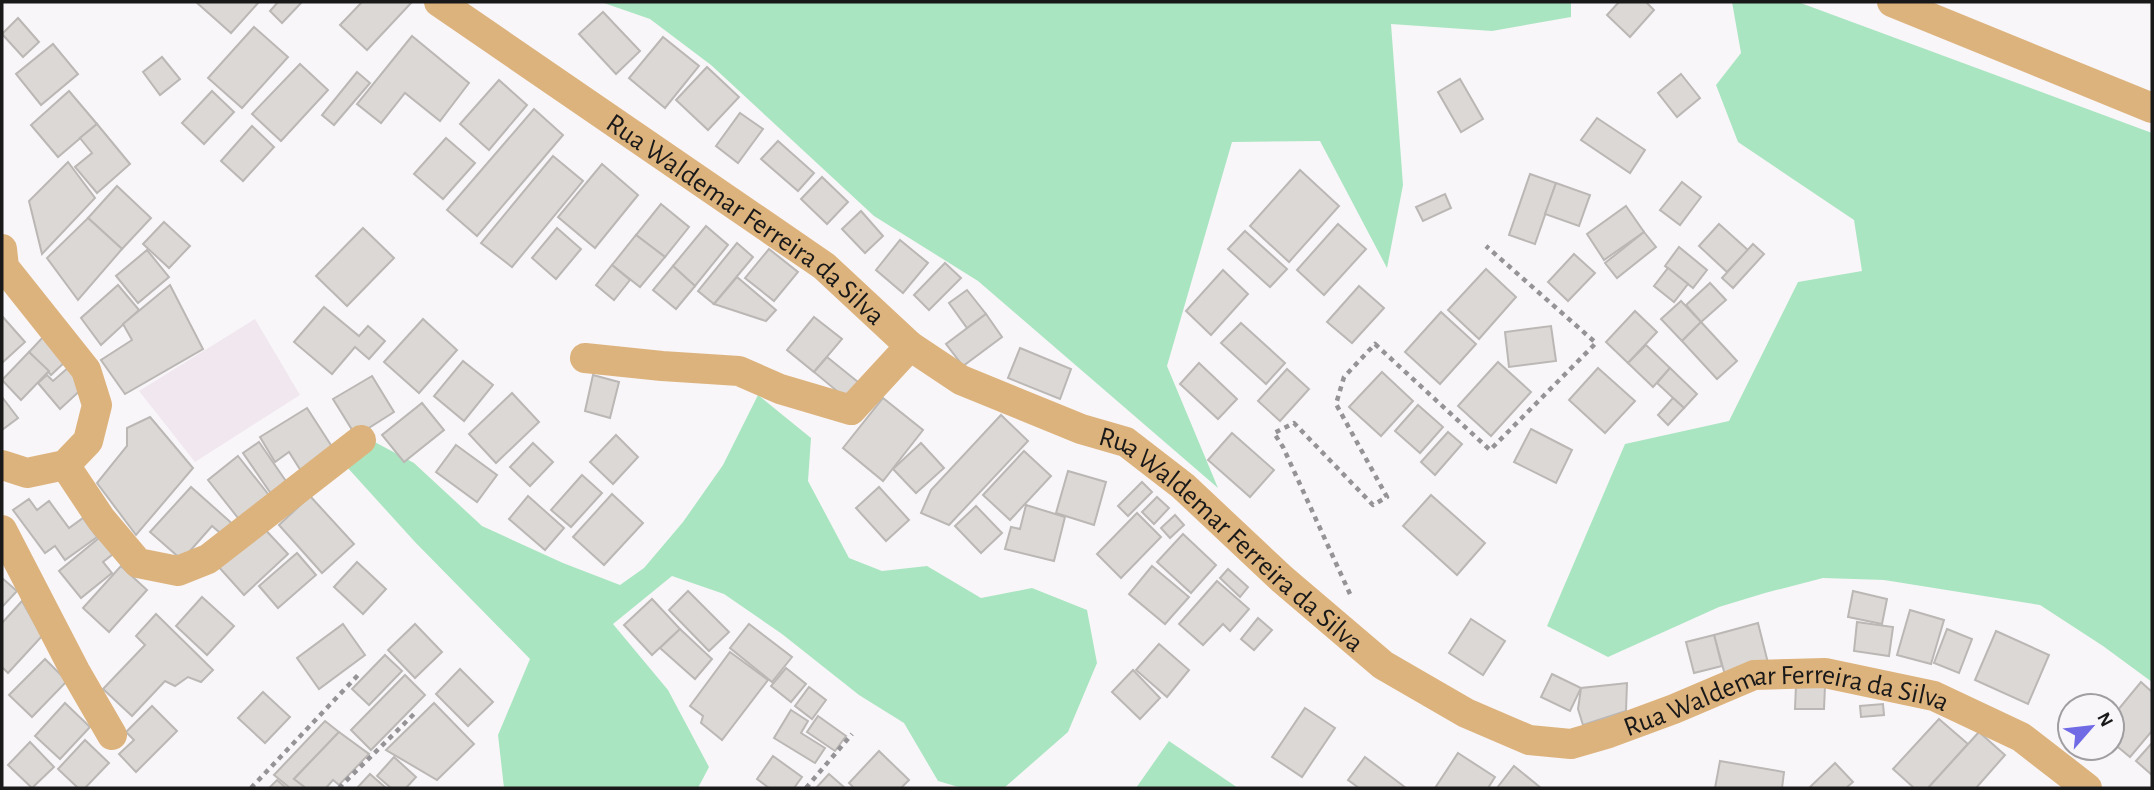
<svg xmlns="http://www.w3.org/2000/svg" width="2154" height="790" font-family="'Alegreya Sans',sans-serif">
  <style>
    .built { fill: #f0e7ef }
    .green { fill: #aae5c1 }
    .building { fill: #dbd8d6; stroke: #bab7b5; stroke-width: 2 }
    .lines { fill: none; stroke-linecap: round; stroke-linejoin: round }
    .path { stroke: #959395; stroke-width: 4.5; stroke-dasharray: 5 5; stroke-linecap: butt }
    .street { stroke: #ddb37d; stroke-width: 30 }
    .labels { text-anchor: middle; stroke-width: 5; stroke-linejoin: round; paint-order: stroke }
    .street-label { font-size: 28px; fill: #1a191a; stroke: #f9f6f9 }
  </style>
  <rect width="100%" height="100%" fill="#f9f6f9"/>
  <polygon class="built" points="255,319 300,395 195,462 139,391"/>
  <g class="green">
    <polygon points="601,2 1571,2 1571,17 1492,31 1391,24 1403,185 1387,268 1320,141 1232,142 1167,366 1218,488 978,281 874,216 711,65 650,19"/>
    <polygon points="1732,2 1798,2 2152,133 2152,682 2103,646 2040,605 1884,580 1823,578 1765,593 1719,607 1608,657 1547,626 1625,444 1729,421 1798,282 1862,271 1854,220 1738,142 1716,85 1741,53"/>
    <polygon points="758,395 811,438 808,481 849,558 882,571 927,566 981,598 1032,588 1087,610 1097,663 1068,732 1004,788 962,788 938,781 904,723 859,695 782,634 724,594 672,576 613,624 668,690 709,767 698,788 504,788 498,735 530,659 415,542 346,466 371,440 414,463 482,526 563,563 620,585 644,568 683,522 723,465"/>
    <polygon points="1169,741 1238,788 1136,788"/>
  </g>
  <g class="building">
    <polygon points="196,2 259,2 231,33"/>
    <polygon points="278,2 302,2 282,23 270,11"/>
    <polygon points="362,2 412,2 367,50 340,25"/>
    <polygon points="1619,2 1646,2 1654,10 1630,37 1607,15"/>
    <polygon points="603,12 640,51 616,74 579,34"/>
    <polygon points="18,18 39,42 23,57 2,34"/>
    <polygon points="254,27 288,57 242,108 208,78"/>
    <polygon points="412,36 469,83 440,121 405,93 381,123 357,104"/>
    <polygon points="663,37 699,66 665,108 629,78"/>
    <polygon points="53,44 78,74 41,105 16,74"/>
    <polygon points="162,57 180,79 160,95 143,72"/>
    <polygon points="300,64 328,90 281,141 252,114"/>
    <polygon points="707,67 739,97 708,130 676,100"/>
    <polygon points="357,72 370,83 334,125 322,115"/>
    <polygon points="1681,74 1700,98 1677,117 1658,93"/>
    <polygon points="1460,79 1483,119 1461,132 1438,92"/>
    <polygon points="499,80 527,105 489,150 460,124"/>
    <polygon points="69,91 97,124 58,157 31,125"/>
    <polygon points="212,91 234,112 204,144 182,123"/>
    <polygon points="534,109 563,135 477,236 447,210"/>
    <polygon points="740,113 763,129 738,163 716,146"/>
    <polygon points="1597,118 1645,150 1630,173 1581,140"/>
    <polygon points="97,124 130,164 97,193 75,167 92,153 80,138"/>
    <polygon points="252,126 274,147 243,181 221,161"/>
    <polygon points="446,138 475,163 443,199 414,174"/>
    <polygon points="778,141 814,173 798,191 761,159"/>
    <polygon points="553,156 583,181 512,267 481,243"/>
    <polygon points="68,162 95,198 42,254 29,201"/>
    <polygon points="602,164 638,195 595,248 558,217"/>
    <polygon points="1300,170 1339,206 1289,262 1250,226"/>
    <polygon points="1530,174 1556,183 1535,244 1509,235"/>
    <polygon points="822,177 848,202 827,224 801,199"/>
    <polygon points="1682,182 1701,197 1680,225 1660,210"/>
    <polygon points="1556,183 1590,195 1579,226 1545,214"/>
    <polygon points="117,186 151,218 122,249 88,218"/>
    <polygon points="1445,194 1451,208 1423,221 1416,207"/>
    <polygon points="661,204 689,227 665,257 636,235"/>
    <polygon points="1626,206 1644,232 1604,260 1587,234"/>
    <polygon points="861,211 883,236 865,253 842,229"/>
    <polygon points="88,218 122,249 78,300 47,258"/>
    <polygon points="164,222 190,246 169,268 143,244"/>
    <polygon points="1338,224 1366,249 1324,295 1297,270"/>
    <polygon points="1719,224 1748,250 1727,272 1699,246"/>
    <polygon points="706,226 728,245 695,286 673,266"/>
    <polygon points="363,228 394,258 347,306 316,276"/>
    <polygon points="557,228 581,249 556,279 532,258"/>
    <polygon points="1245,231 1287,269 1270,287 1228,249"/>
    <polygon points="1644,232 1656,247 1617,278 1605,263"/>
    <polygon points="636,235 665,257 640,287 612,265"/>
    <polygon points="900,240 928,263 903,293 876,270"/>
    <polygon points="737,243 753,257 714,304 698,291"/>
    <polygon points="1753,244 1764,254 1733,288 1722,278"/>
    <polygon points="1679,247 1707,270 1693,288 1665,266"/>
    <polygon points="769,249 798,272 774,301 745,278"/>
    <polygon points="147,250 169,277 138,303 116,276"/>
    <polygon points="1574,254 1595,273 1568,301 1548,282"/>
    <polygon points="945,263 961,278 929,310 914,295"/>
    <polygon points="612,265 630,280 614,300 596,285"/>
    <polygon points="673,266 695,286 676,309 653,290"/>
    <polygon points="1668,268 1688,284 1674,302 1654,286"/>
    <polygon points="1486,269 1516,297 1479,339 1448,310"/>
    <polygon points="1223,270 1248,294 1211,335 1186,311"/>
    <polygon points="737,277 776,310 766,321 714,304"/>
    <polygon points="1710,283 1726,300 1701,322 1686,305"/>
    <polygon points="118,285 139,310 101,345 81,318"/>
    <polygon points="170,285 203,349 125,394 101,360 132,340 123,324"/>
    <polygon points="1359,286 1384,308 1352,343 1327,322"/>
    <polygon points="967,290 986,314 967,328 949,303"/>
    <polygon points="1681,301 1701,322 1682,341 1661,319"/>
    <polygon points="324,307 359,336 368,326 385,341 369,359 355,347 332,374 294,342"/>
    <polygon points="1635,311 1657,332 1628,363 1606,342"/>
    <polygon points="1441,312 1476,344 1440,384 1405,352"/>
    <polygon points="986,314 1002,337 963,366 946,344"/>
    <polygon points="2,316 25,342 2,363"/>
    <polygon points="814,317 842,339 814,372 787,350"/>
    <polygon points="423,319 457,350 419,393 384,362"/>
    <polygon points="1701,322 1737,361 1717,379 1682,341"/>
    <polygon points="1241,323 1285,363 1266,384 1221,343"/>
    <polygon points="1551,326 1556,361 1509,367 1505,332"/>
    <polygon points="45,335 66,361 51,375 29,352"/>
    <polygon points="1646,345 1670,368 1653,387 1628,363"/>
    <polygon points="1020,348 1071,369 1060,399 1008,378"/>
    <polygon points="29,352 49,371 21,400 2,380"/>
    <polygon points="827,357 863,386 849,401 814,372"/>
    <polygon points="463,361 493,385 464,421 434,396"/>
    <polygon points="1498,362 1531,392 1491,436 1458,406"/>
    <polygon points="1199,363 1237,399 1218,419 1180,384"/>
    <polygon points="69,367 85,386 60,409 38,383 47,375 53,381"/>
    <polygon points="1598,368 1635,401 1605,433 1569,400"/>
    <polygon points="1670,368 1697,394 1684,408 1657,383"/>
    <polygon points="1287,369 1309,389 1280,421 1258,401"/>
    <polygon points="1382,372 1413,401 1381,436 1349,407"/>
    <polygon points="593,375 619,382 610,418 585,411"/>
    <polygon points="372,376 394,412 356,436 333,399"/>
    <polygon points="512,393 539,422 496,463 469,434"/>
    <polygon points="2,397 18,418 2,430"/>
    <polygon points="883,398 923,430 883,481 843,448"/>
    <polygon points="1673,398 1684,408 1668,425 1658,415"/>
    <polygon points="422,403 444,430 404,462 382,435"/>
    <polygon points="1418,405 1443,427 1420,453 1395,431"/>
    <polygon points="307,408 336,453 303,474 289,452 275,462 260,437"/>
    <polygon points="1001,415 1028,441 949,525 921,513 931,490"/>
    <polygon points="150,417 193,468 136,535 97,483 127,446 127,428"/>
    <polygon points="1531,429 1572,450 1556,483 1514,462"/>
    <polygon points="1448,432 1462,444 1435,475 1421,462"/>
    <polygon points="1232,433 1274,470 1250,497 1208,460"/>
    <polygon points="616,435 638,457 613,484 590,462"/>
    <polygon points="259,442 290,487 274,498 243,453"/>
    <polygon points="533,443 553,462 530,486 510,467"/>
    <polygon points="921,443 944,468 916,493 893,469"/>
    <polygon points="456,445 497,475 477,502 436,472"/>
    <polygon points="1024,451 1051,476 1010,520 983,495"/>
    <polygon points="238,456 272,499 242,523 208,480"/>
    <polygon points="1068,471 1106,482 1094,525 1056,513"/>
    <polygon points="582,475 602,493 571,527 551,510"/>
    <polygon points="1142,482 1152,492 1128,516 1118,506"/>
    <polygon points="191,487 236,527 226,538 212,526 182,560 150,532"/>
    <polygon points="879,487 909,520 886,541 856,508"/>
    <polygon points="612,494 643,523 604,565 573,537"/>
    <polygon points="1431,495 1485,543 1457,575 1403,526"/>
    <polygon points="310,496 354,544 322,573 279,525"/>
    <polygon points="528,496 564,528 545,550 509,519"/>
    <polygon points="1157,497 1169,508 1154,524 1142,512"/>
    <polygon points="29,499 37,510 49,501 69,528 83,518 97,537 65,560 55,546 45,553 13,510"/>
    <polygon points="1026,505 1065,517 1054,561 1005,549 1011,527 1020,529"/>
    <polygon points="976,506 1002,533 981,553 955,526"/>
    <polygon points="1137,513 1161,537 1121,578 1097,554"/>
    <polygon points="1175,515 1184,525 1170,538 1161,528"/>
    <polygon points="260,524 288,554 244,595 217,565"/>
    <polygon points="1183,534 1216,565 1191,593 1157,562"/>
    <polygon points="99,538 113,554 103,562 112,573 81,598 59,571"/>
    <polygon points="297,553 316,575 278,608 259,586"/>
    <polygon points="357,562 386,589 363,614 334,587"/>
    <polygon points="121,566 147,590 109,632 83,608"/>
    <polygon points="1152,566 1189,597 1165,624 1129,594"/>
    <polygon points="1228,569 1248,587 1240,597 1220,578"/>
    <polygon points="2,578 17,591 2,607"/>
    <polygon points="1217,581 1249,609 1230,631 1223,624 1203,645 1179,624"/>
    <polygon points="688,591 729,632 709,651 669,610"/>
    <polygon points="1853,591 1887,599 1882,624 1848,617"/>
    <polygon points="202,597 234,626 207,655 176,626"/>
    <polygon points="652,599 680,629 652,655 624,625"/>
    <polygon points="22,601 42,636 8,673 2,667 2,623"/>
    <polygon points="1910,610 1944,620 1931,664 1897,655"/>
    <polygon points="156,614 213,670 201,682 188,677 175,686 165,681 132,716 103,689 145,645 136,636"/>
    <polygon points="1258,618 1272,630 1254,650 1241,639"/>
    <polygon points="1471,619 1505,641 1483,675 1449,653"/>
    <polygon points="1857,622 1893,627 1889,656 1854,651"/>
    <polygon points="1758,623 1768,663 1725,675 1714,635"/>
    <polygon points="343,624 365,655 319,689 297,658"/>
    <polygon points="415,624 442,652 415,678 388,650"/>
    <polygon points="749,624 792,657 772,682 730,648"/>
    <polygon points="680,629 712,659 695,679 660,648"/>
    <polygon points="1947,629 1972,639 1959,673 1934,663"/>
    <polygon points="1996,631 2049,655 2028,704 1975,680"/>
    <polygon points="1714,635 1722,666 1694,673 1686,642"/>
    <polygon points="1159,644 1189,670 1167,697 1136,670"/>
    <polygon points="730,652 768,680 722,740 701,723 703,716 690,706"/>
    <polygon points="385,655 402,671 369,705 352,689"/>
    <polygon points="45,659 67,681 32,717 9,695"/>
    <polygon points="786,668 806,684 791,702 771,686"/>
    <polygon points="460,669 493,702 468,726 436,694"/>
    <polygon points="1133,670 1160,698 1140,719 1112,692"/>
    <polygon points="1552,674 1581,688 1570,711 1541,697"/>
    <polygon points="405,675 425,695 371,750 351,730"/>
    <polygon points="2141,682 2152,692 2152,731 2130,757 2112,742 2112,717"/>
    <polygon points="1627,683 1626,711 1583,725 1578,709 1581,688"/>
    <polygon points="1796,685 1825,686 1824,709 1795,709"/>
    <polygon points="809,687 826,700 812,719 795,706"/>
    <polygon points="263,692 290,717 265,743 238,718"/>
    <polygon points="65,703 90,727 60,759 35,736"/>
    <polygon points="434,703 474,744 437,780 386,750"/>
    <polygon points="1883,704 1884,715 1861,717 1860,706"/>
    <polygon points="152,706 177,731 136,772 119,754 134,740 126,732"/>
    <polygon points="1305,708 1335,728 1302,777 1272,757"/>
    <polygon points="791,710 808,721 801,733 825,748 815,763 774,738"/>
    <polygon points="818,716 846,736 835,751 807,732"/>
    <polygon points="1939,719 1968,744 1928,788 1914,788 1893,769"/>
    <polygon points="325,721 339,732 294,779 306,788 290,788 274,775"/>
    <polygon points="339,732 369,754 339,785 333,780 326,788 306,788 294,779"/>
    <polygon points="1979,732 2005,755 1976,788 1928,788"/>
    <polygon points="85,740 109,763 85,788 78,788 58,769"/>
    <polygon points="30,742 54,767 32,788 8,765"/>
    <polygon points="2152,743 2152,775 2136,761"/>
    <polygon points="879,751 909,780 901,788 854,788 849,783"/>
    <polygon points="1458,753 1495,777 1488,788 1435,788"/>
    <polygon points="773,756 802,777 794,788 769,788 757,779"/>
    <polygon points="394,757 416,777 406,788 391,788 377,776"/>
    <polygon points="1365,757 1406,788 1359,788 1348,780"/>
    <polygon points="1720,761 1784,772 1782,788 1715,788"/>
    <polygon points="1835,763 1853,782 1846,788 1809,788"/>
    <polygon points="1514,766 1541,788 1497,788"/>
    <polygon points="370,774 386,788 357,788"/>
    <polygon points="829,774 845,788 816,788"/>
    <polygon points="277,780 285,787 283,788 269,788"/>
  </g>
  <g class="lines">
    <g class="path">
      <polyline points="1350,594 1283,447 1274,433 1294,423 1373,505 1387,497 1336,404 1344,377 1375,344 1490,450 1596,343 1486,246"/>
      <polyline points="251,788 360,673"/>
      <polyline points="339,788 415,713"/>
      <polyline points="806,788 852,734"/>
    </g>
    <g class="street">
      <path id="s1" d="M439 2 824 266 910 346 961 380 1081 429 1126 442 1183 486 1282 579 1383 665 1466 713 1529 740 1571 744 1609 733 1674 709 1754 675 1825 673 1934 696 2021 737 2087 788"/>
      <polyline points="1892,2 2152,108"/>
      <polyline points="2,249 4,267 86,370 97,405 88,441 65,465 27,473 2,465"/>
      <polyline points="585,358 662,366 739,371 780,389 851,410 910,346"/>
      <polyline points="65,465 101,519 138,563 178,571 208,559 361,440"/>
      <polyline points="2,530 75,671 112,735"/>
    </g>
  </g>
  <g class="labels">
    <g class="street-label">
      <text dy="10" stroke="none"><textPath href="#s1" startOffset="376">Rua Waldemar Ferreira da Silva</textPath></text>
      <text dy="10" stroke="none"><textPath href="#s1" startOffset="964">Rua Waldemar Ferreira da Silva</textPath></text>
      <text dy="10" stroke="none"><textPath href="#s1" startOffset="1594">Rua Waldemar Ferreira da Silva</textPath></text>
    </g>
  </g>
  <rect width="2154" height="790" fill="none" stroke="#1a191a" stroke-width="7"/>
  <g transform="translate(2091 727) rotate(62)"><circle r="33" fill="#f9f6f9" stroke="#a09ea0" stroke-width="2"/>
  <path d="M0-5L12 26L0 18L-12 26Z" fill="#706be5"/>
  <text y="-10" font-size="19" font-weight="bold" text-anchor="middle" fill="#1a191a">N</text>
  </g>
</svg>
